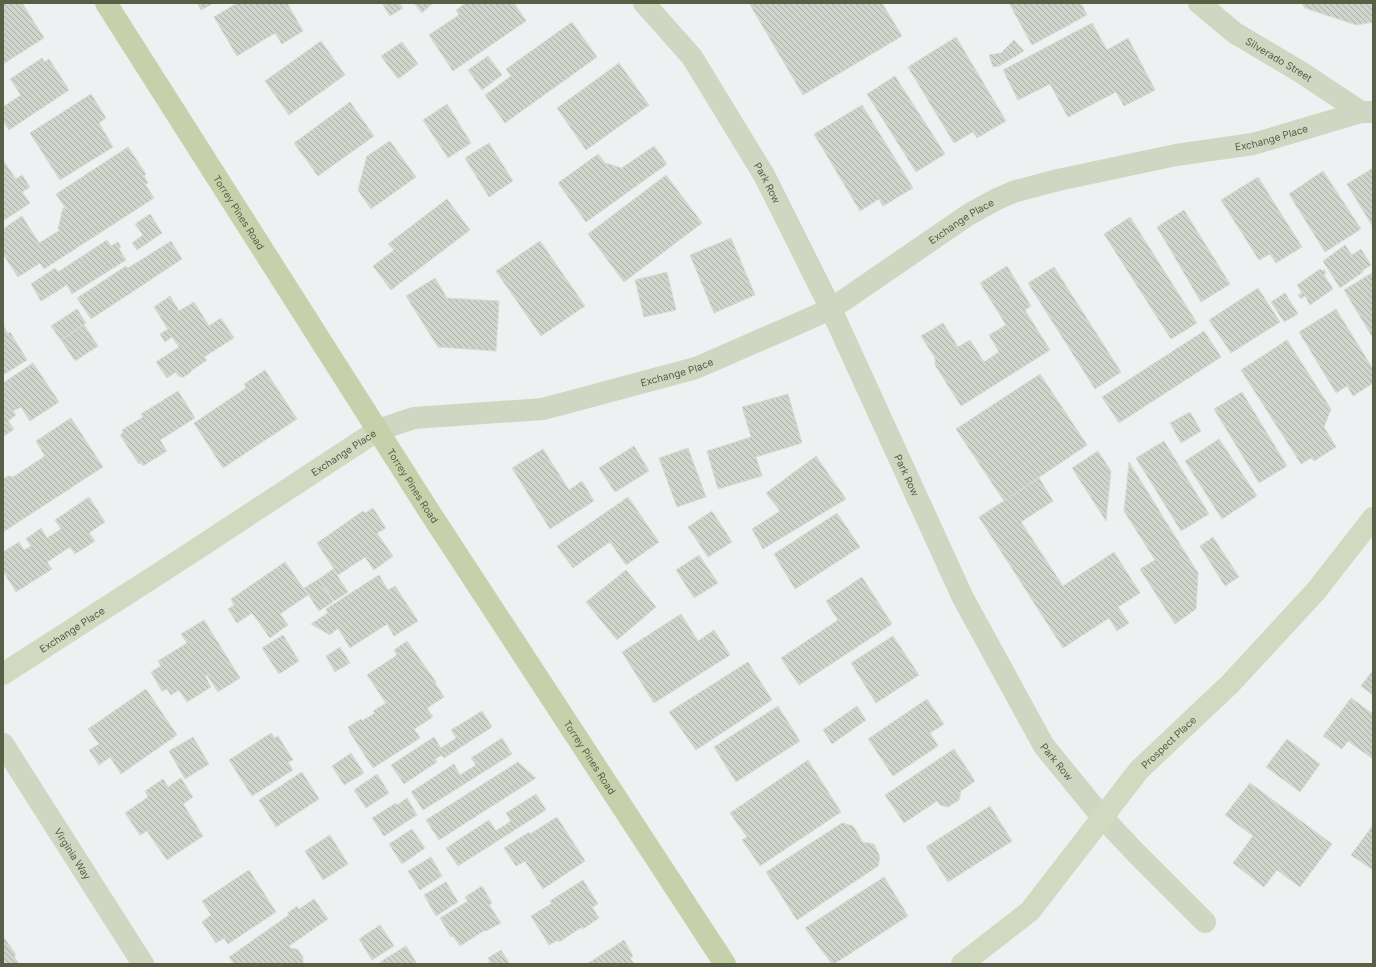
<svg xmlns="http://www.w3.org/2000/svg" width="1376" height="967" font-family="Inter,sans-serif">
  <style>
    .building { fill: url(#building-back-hatch); stroke: #d7dbd3 }
    .lines { fill: none; stroke-linecap: round; stroke-linejoin: round }
    .street { stroke: #d0d6c1; stroke-width: 22 }
    .secondary { stroke: #d1dac0; stroke-width: 22 }
    .primary { stroke: #c6d1ac; stroke-width: 22 }
    .labels { text-anchor: middle; stroke-width: 3; stroke-linejoin: round; paint-order: stroke }
    .street-label { font-size: 10px; fill: #575f45; stroke: #fff }
  </style>
  <defs>
    <pattern id="building-back-hatch" width="6" height="6" patternUnits="userSpaceOnUse"><rect width="6" height="6" fill="#d0d4cb"/><path d="M-1 5l2 2M0 0l6 6M5-1l2 2" fill="none" stroke="#acafa7"/></pattern>
  </defs>
  <rect width="100%" height="100%" fill="#eff0f2"/>
  <g class="building">
    <polygon points="3,3 22,3 44,38 3,64"/>
    <polygon points="197,3 214,3 201,10"/>
    <polygon points="237,3 287,3 303,31 282,44 275,33 237,56 214,17"/>
    <polygon points="382,3 399,3 403,8 390,16"/>
    <polygon points="414,3 433,3 422,13"/>
    <polygon points="466,3 514,3 526,21 453,71 429,35 459,15 456,10"/>
    <polygon points="749,3 882,3 902,36 803,95"/>
    <polygon points="1009,3 1081,3 1087,15 1032,45"/>
    <polygon points="1301,3 1373,3 1373,22 1356,25 1305,8"/>
    <polygon points="572,22 597,57 505,123 485,95 511,76 506,69"/>
    <polygon points="1092,23 1107,50 1128,38 1155,90 1124,106 1116,92 1068,117 1050,84 1018,100 1003,70"/>
    <polygon points="956,37 1006,121 977,138 973,132 954,143 908,67"/>
    <polygon points="1014,40 1024,51 999,66 993,67 989,55 1001,53"/>
    <polygon points="321,41 345,75 289,115 265,81"/>
    <polygon points="402,42 418,64 398,79 381,56"/>
    <polygon points="488,56 502,75 482,90 468,70"/>
    <polygon points="42,58 44,62 49,59 69,90 9,130 3,121 3,107 21,95 10,79"/>
    <polygon points="619,63 649,105 586,150 557,108"/>
    <polygon points="895,76 945,154 916,172 867,94"/>
    <polygon points="91,94 106,118 99,123 113,147 60,180 30,133"/>
    <polygon points="350,102 374,136 318,176 294,143"/>
    <polygon points="447,104 471,143 448,158 423,120"/>
    <polygon points="862,105 913,188 883,206 879,199 860,211 814,134"/>
    <polygon points="390,141 416,177 371,209 358,190 367,156"/>
    <polygon points="489,143 513,181 489,197 465,158"/>
    <polygon points="654,146 667,164 586,222 558,183 598,154 605,163 622,168"/>
    <polygon points="128,147 146,174 144,176 148,183 145,184 154,198 44,269 40,263 18,277 3,254 3,229 22,216 39,243 60,230 58,229 63,208 66,209 56,194"/>
    <polygon points="3,160 16,179 22,175 30,187 22,192 30,203 3,221"/>
    <polygon points="1373,168 1373,227 1347,184"/>
    <polygon points="1323,171 1361,229 1325,252 1289,194"/>
    <polygon points="666,175 702,223 624,282 588,234"/>
    <polygon points="1258,177 1302,247 1276,263 1270,254 1259,260 1221,200"/>
    <polygon points="447,199 470,230 391,290 373,266 394,250 388,244"/>
    <polygon points="1184,210 1230,284 1201,302 1157,227"/>
    <polygon points="150,214 162,233 137,250 132,243 143,235 135,224"/>
    <polygon points="1130,217 1197,323 1171,339 1104,234"/>
    <polygon points="731,238 755,295 714,313 690,255"/>
    <polygon points="107,240 111,246 118,242 121,247 119,249 126,260 72,294 67,285 41,301 31,284 55,268 58,272"/>
    <polygon points="171,241 182,259 91,319 77,298 126,266 128,268"/>
    <polygon points="540,241 585,306 541,336 496,271"/>
    <polygon points="1345,245 1352,255 1361,249 1371,265 1362,271 1363,272 1340,288 1323,261"/>
    <polygon points="1007,266 1031,306 1025,310 1050,350 961,406 935,365 935,358 921,336 943,323 958,347 970,340 984,362 999,352 989,335 1006,325 980,283"/>
    <polygon points="1054,267 1121,372 1095,389 1028,283"/>
    <polygon points="1320,269 1322,271 1324,269 1326,273 1324,275 1333,289 1310,305 1305,296 1301,299 1298,295 1302,293 1297,285"/>
    <polygon points="667,272 676,310 644,317 635,280"/>
    <polygon points="1372,273 1373,274 1373,338 1344,290"/>
    <polygon points="435,278 447,298 499,301 496,351 438,347 406,296"/>
    <polygon points="1258,288 1280,322 1231,353 1209,320"/>
    <polygon points="1285,293 1298,314 1284,322 1271,302"/>
    <polygon points="170,296 179,311 194,302 209,326 221,318 234,338 204,357 207,360 191,371 191,372 182,378 181,376 179,377 176,372 167,378 156,362 179,347 172,337 165,342 160,334 168,329 154,307"/>
    <polygon points="77,309 86,323 61,340 51,326"/>
    <polygon points="1336,309 1373,369 1373,383 1353,396 1347,386 1336,393 1299,332"/>
    <polygon points="3,325 8,334 10,332 27,360 3,375"/>
    <polygon points="84,325 98,346 75,361 61,340"/>
    <polygon points="1204,331 1221,357 1119,423 1102,397"/>
    <polygon points="1287,340 1331,409 1324,427 1336,447 1314,461 1311,458 1301,464 1241,370"/>
    <polygon points="33,363 59,402 30,421 21,407 13,411 16,415 8,421 14,429 3,437 3,383"/>
    <polygon points="265,370 297,419 223,468 194,423 246,388 244,384"/>
    <polygon points="1040,374 1087,445 1004,501 956,429"/>
    <polygon points="178,391 195,418 160,440 167,451 143,466 141,462 139,464 120,435 123,433 122,430 143,417 141,414"/>
    <polygon points="1242,392 1287,466 1259,483 1214,409"/>
    <polygon points="788,394 802,443 756,457 762,476 718,489 707,451 751,437 742,407"/>
    <polygon points="1190,412 1201,431 1181,443 1170,423"/>
    <polygon points="71,418 103,467 3,532 3,496 4,495 3,493 3,479 8,476 13,477 45,456 36,441"/>
    <polygon points="1219,439 1257,496 1222,519 1185,461"/>
    <polygon points="1164,441 1209,514 1181,531 1136,458"/>
    <polygon points="634,446 649,471 615,492 599,468"/>
    <polygon points="688,448 706,497 677,507 659,458"/>
    <polygon points="543,449 569,490 582,481 594,501 550,529 512,468"/>
    <polygon points="1098,451 1111,471 1106,521 1072,468"/>
    <polygon points="816,456 846,499 763,549 752,529 780,511 766,493"/>
    <polygon points="1129,462 1198,573 1196,609 1175,624 1140,569 1155,560 1124,511"/>
    <polygon points="1039,478 1053,501 1021,522 1063,586 1114,552 1140,593 1118,607 1129,623 1117,631 1109,618 1063,648 979,517"/>
    <polygon points="89,497 105,522 89,533 95,541 75,554 70,547 47,562 52,569 16,592 3,571 3,552 19,542 24,550 31,546 26,539 41,528 47,538 61,529 55,520"/>
    <polygon points="628,497 659,542 626,565 610,542 573,568 557,546"/>
    <polygon points="373,508 386,528 377,533 393,556 374,570 365,557 338,575 317,543 363,511 365,513"/>
    <polygon points="712,511 732,542 708,557 688,527"/>
    <polygon points="837,513 860,547 795,589 774,554"/>
    <polygon points="1213,537 1239,577 1225,586 1200,546"/>
    <polygon points="699,555 718,583 694,598 676,570"/>
    <polygon points="285,562 308,595 280,614 288,625 270,638 252,613 237,623 228,609 234,605 231,599"/>
    <polygon points="333,569 348,592 334,601 319,579"/>
    <polygon points="626,570 656,607 617,640 586,602"/>
    <polygon points="379,575 388,590 395,586 418,621 394,636 387,624 350,648 338,628 330,635 311,624 328,613 326,609"/>
    <polygon points="862,577 892,624 799,685 781,658 838,620 826,601"/>
    <polygon points="319,579 333,602 319,611 304,588"/>
    <polygon points="681,614 698,641 714,630 730,655 654,703 622,652"/>
    <polygon points="204,620 240,678 218,692 207,675 205,676 211,687 187,702 179,690 171,695 167,689 162,691 151,672 161,666 158,661 187,643 181,634"/>
    <polygon points="283,635 299,661 279,674 262,648"/>
    <polygon points="893,636 919,675 876,703 851,663"/>
    <polygon points="407,641 436,682 435,683 444,697 427,708 433,717 414,729 420,738 373,768 349,731 350,730 348,727 361,719 362,721 375,713 373,711 386,703 367,675 397,655 394,650"/>
    <polygon points="340,647 350,663 335,672 326,656"/>
    <polygon points="748,662 772,700 696,750 669,712"/>
    <polygon points="1373,670 1373,695 1361,686"/>
    <polygon points="146,689 177,735 121,774 110,757 99,765 89,750 99,744 88,729"/>
    <polygon points="1351,698 1373,714 1373,759 1348,741 1342,749 1323,736"/>
    <polygon points="927,699 944,724 930,733 938,746 893,776 868,739"/>
    <polygon points="778,706 800,741 736,782 714,747"/>
    <polygon points="857,706 866,720 832,744 823,730"/>
    <polygon points="482,711 492,727 444,758 442,755 435,759 437,762 404,784 391,765 434,737 441,748 456,738 451,730"/>
    <polygon points="271,733 275,738 278,736 293,760 288,762 293,770 252,796 229,760"/>
    <polygon points="193,737 209,764 185,779 169,751"/>
    <polygon points="502,738 512,754 423,810 411,792 454,764 460,775 476,765 471,758"/>
    <polygon points="1287,739 1320,764 1300,792 1266,767"/>
    <polygon points="954,749 975,781 961,791 959,800 948,807 940,805 937,801 904,823 885,795"/>
    <polygon points="351,753 364,773 344,785 332,766"/>
    <polygon points="808,760 841,812 760,866 742,840 747,837 730,813"/>
    <polygon points="518,762 536,778 439,840 426,820"/>
    <polygon points="302,772 319,799 276,827 259,800"/>
    <polygon points="377,774 389,793 366,808 354,790"/>
    <polygon points="181,778 193,797 183,804 203,836 167,860 147,831 140,835 125,813 148,797 145,791 163,779 168,787"/>
    <polygon points="1250,783 1332,844 1300,887 1277,870 1264,887 1233,863 1253,836 1225,815"/>
    <polygon points="536,794 546,810 458,866 446,848 489,820 496,831 511,821 506,813"/>
    <polygon points="407,798 417,815 384,836 372,818 396,803 397,805"/>
    <polygon points="990,806 1012,841 948,882 926,847"/>
    <polygon points="557,817 585,861 543,889 525,861 516,866 504,848 529,832 530,834"/>
    <polygon points="842,823 853,826 863,842 874,844 880,857 878,866 797,920 766,872"/>
    <polygon points="1373,825 1373,870 1351,855"/>
    <polygon points="412,829 425,848 402,864 389,844"/>
    <polygon points="330,835 348,864 323,880 305,851"/>
    <polygon points="431,857 442,876 420,890 408,871"/>
    <polygon points="249,870 276,912 228,944 224,938 216,943 202,922 211,915 202,901"/>
    <polygon points="884,877 908,916 834,964 832,964 805,928"/>
    <polygon points="583,880 598,904 592,907 599,918 583,929 582,927 559,942 558,940 549,945 531,916 552,903 550,901"/>
    <polygon points="446,882 458,902 436,916 424,895"/>
    <polygon points="482,886 492,903 489,905 501,923 486,931 485,930 460,946 453,936 451,937 440,918 468,901 465,897"/>
    <polygon points="314,899 328,919 289,946 292,949 293,948 298,950 303,957 303,964 234,964 229,957 289,915 288,913 297,906 299,909"/>
    <polygon points="380,925 394,946 372,960 359,939"/>
    <polygon points="3,936 16,955 14,956 19,964 3,964"/>
    <polygon points="624,940 633,956 630,958 634,964 587,964"/>
    <polygon points="406,946 417,964 382,964 380,962"/>
    <polygon points="501,950 510,964 486,964 490,962 488,958"/>
  </g>
  <g class="lines">
    <g class="street">
      <path id="s1" d="M644 3 692 57 764 175 831 309 963 598 1044 746 1102 817 1136 853 1205 922"/>
      <path id="s2" d="M1199 3 1235 33 1299 71 1361 112"/>
      <path id="s3" d="M378 430 414 418 543 409 696 368 831 309 968 215 997 199 1016 191 1058 180 1176 155 1253 144 1361 112H1373"/>
      <path id="s4" d="M3 744 143 964"/>
    </g>
    <g class="secondary">
      <path id="s5" d="M3 674 183 558 378 430"/>
      <path id="s6" d="M962 964 1030 911 1139 770 1230 684 1316 591 1373 518"/>
    </g>
    <path class="primary" id="s7" d="M106 3 427 508 725 964"/>
  </g>
  <g class="labels">
    <g class="street-label">
      <text dy="4" stroke="none"><textPath href="#s2" startOffset="98">Silverado Street</textPath></text>
      <text dy="4" stroke="none"><textPath href="#s3" startOffset="954">Exchange Place</textPath></text>
      <text dy="4" stroke="none"><textPath href="#s1" startOffset="219">Park Row</textPath></text>
      <text dy="4" stroke="none"><textPath href="#s7" startOffset="248">Torrey Pines Road</textPath></text>
      <text dy="4" stroke="none"><textPath href="#s3" startOffset="630">Exchange Place</textPath></text>
      <text dy="4" stroke="none"><textPath href="#s3" startOffset="306">Exchange Place</textPath></text>
      <text dy="4" stroke="none"><textPath href="#s5" startOffset="406">Exchange Place</textPath></text>
      <text dy="4" stroke="none"><textPath href="#s1" startOffset="543">Park Row</textPath></text>
      <text dy="4" stroke="none"><textPath href="#s7" startOffset="572">Torrey Pines Road</textPath></text>
      <text dy="4" stroke="none"><textPath href="#s5" startOffset="82">Exchange Place</textPath></text>
      <text dy="4" stroke="none"><textPath href="#s6" startOffset="305">Prospect Place</textPath></text>
      <text dy="4" stroke="none"><textPath href="#s7" startOffset="896">Torrey Pines Road</textPath></text>
      <text dy="4" stroke="none"><textPath href="#s1" startOffset="867">Park Row</textPath></text>
      <text dy="4" stroke="none"><textPath href="#s4" startOffset="130">Virginia Way</textPath></text>
    </g>
  </g>
  <rect width="1376" height="967" fill="none" stroke="#575f45" stroke-width="8"/>
</svg>
